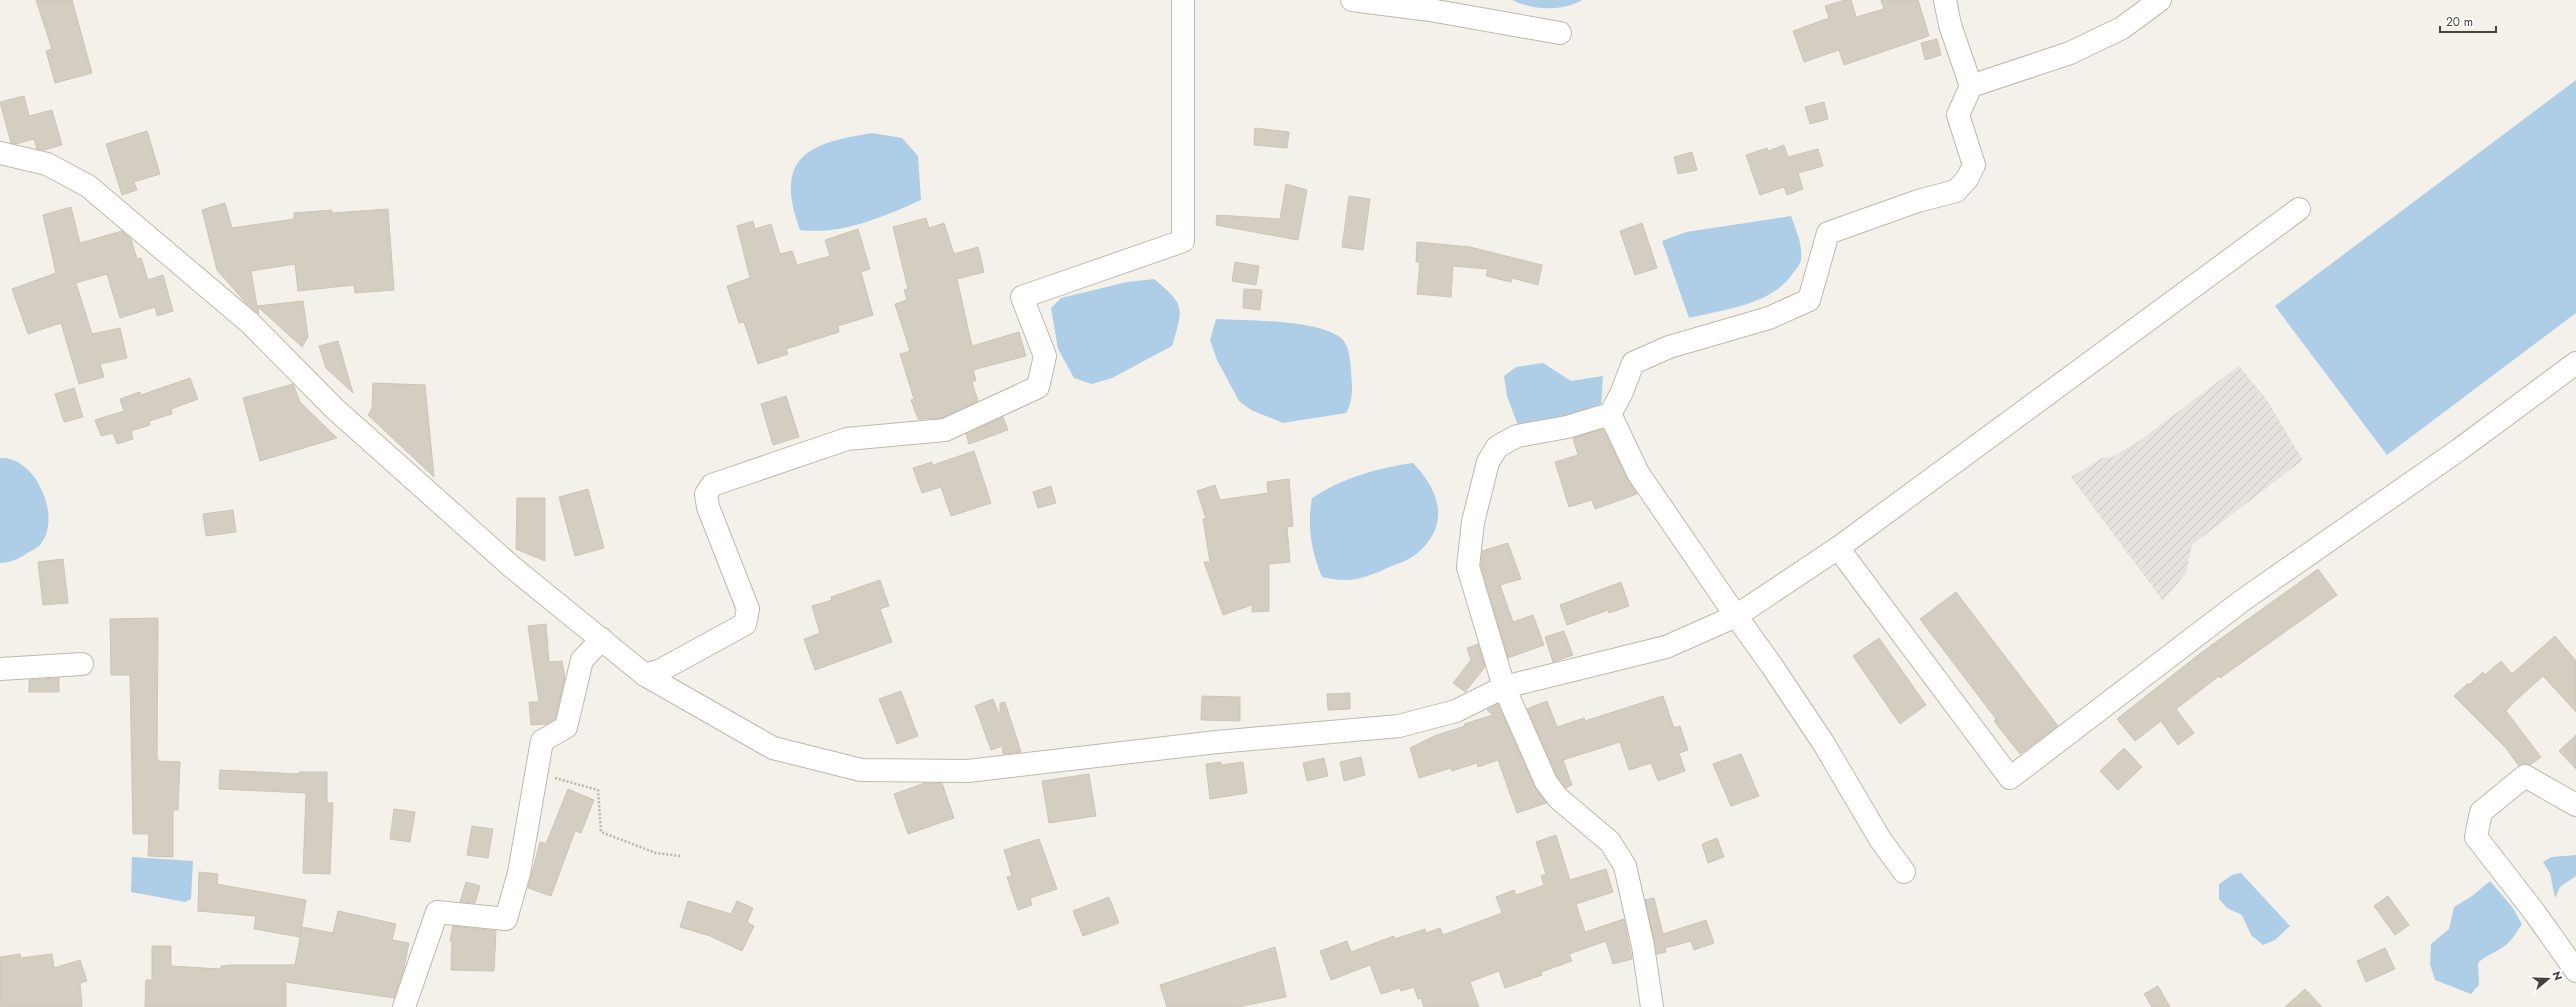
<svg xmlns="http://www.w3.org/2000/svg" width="2576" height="1007" font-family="Jost,sans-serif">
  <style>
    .industrial { fill: url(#industrial-furrows) }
    .water { fill: #aecee8 }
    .building { fill: #d4cdc1; stroke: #cec5b5 }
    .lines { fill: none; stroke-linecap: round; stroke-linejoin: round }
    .minor-casing { stroke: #beb9ae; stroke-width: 24 }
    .path { stroke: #beb5a1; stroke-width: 2.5; stroke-dasharray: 2 2; stroke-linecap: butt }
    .minor { stroke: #fff; stroke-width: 22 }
  </style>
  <defs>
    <pattern id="industrial-furrows" width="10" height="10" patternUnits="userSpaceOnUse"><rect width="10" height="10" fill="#e6e3df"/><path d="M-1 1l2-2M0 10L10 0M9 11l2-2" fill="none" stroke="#c7c4c0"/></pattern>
  </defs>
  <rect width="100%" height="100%" fill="#f3f1ea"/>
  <polygon class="industrial" points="2239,366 2267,400 2303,460 2192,545 2186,573 2163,601 2071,477 2102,458 2112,457 2139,441"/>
  <g class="water">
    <path d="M1512 0H1582C1562 12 1532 10 1512 0Z"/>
    <polygon points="2576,80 2576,313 2387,455 2275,306"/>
    <path d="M872 133 902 138 918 156 921 200C883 217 842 235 800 230 773 157 808 143 872 133Z"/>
    <path d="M1791 216C1796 230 1803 245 1801 260 1800 265 1796 269 1793 273 1772 305 1724 309 1689 318L1662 241 1686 232Z"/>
    <path d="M1154 279C1185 305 1184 307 1172 346L1112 378 1092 384 1074 378 1058 349 1051 308 1061 298 1127 282Z"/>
    <path d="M1216 319C1249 321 1313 319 1340 337 1350 345 1350 360 1351 371 1352 387 1354 399 1346 413L1283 423 1251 410 1239 401 1217 360 1210 340Z"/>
    <polygon points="1543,363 1571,381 1603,376 1601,408 1519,428 1507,396 1504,376 1516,367"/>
    <path d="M0 458C36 455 64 520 39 546 36 549 30 551 26 554 19 559 9 563 0 563Z"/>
    <path d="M1413 463C1442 493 1450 527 1415 555 1408 561 1396 564 1387 568 1375 574 1357 581 1343 580 1336 580 1329 578 1322 577 1311 550 1307 527 1312 498 1342 478 1377 468 1413 463Z"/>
    <polygon points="2576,855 2576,876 2560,887 2555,898 2550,873 2543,862 2552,857"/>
    <polygon points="132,857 193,861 191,899 185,902 131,892"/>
    <polygon points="2241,873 2290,926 2275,940 2263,945 2251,935 2242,915 2227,908 2219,899 2219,884 2232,875"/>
    <path d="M2490 881 2513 908 2522 924C2516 933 2510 944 2500 949 2492 954 2485 956 2478 963L2479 985 2471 994 2435 980 2430 964 2431 944 2449 929 2454 907 2472 896Z"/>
  </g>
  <g class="building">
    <polygon points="36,0 72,0 92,73 55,83 46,51 52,49"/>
    <polygon points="1845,0 1851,0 1856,17 1884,9 1881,0 1918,0 1929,36 1844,65 1839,50 1804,62 1793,31 1829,18 1825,6"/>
    <polygon points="1937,39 1941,55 1925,60 1921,43"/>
    <polygon points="24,96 29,116 52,110 62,145 44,150 37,149 34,139 16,144 11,143 0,102"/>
    <polygon points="1824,102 1828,119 1810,124 1805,107"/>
    <polygon points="1255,128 1289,132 1287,148 1254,145"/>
    <polygon points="147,131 160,174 134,182 137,190 122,195 106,144"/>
    <polygon points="1784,145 1788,157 1818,149 1823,166 1798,173 1803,189 1787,195 1784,187 1760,195 1746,155 1767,148 1768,151"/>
    <polygon points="1692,152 1697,170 1678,174 1674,157"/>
    <polygon points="1286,184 1307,190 1298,240 1216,225 1217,215 1280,219"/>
    <polygon points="1349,196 1370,199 1363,250 1342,247"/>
    <polygon points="225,203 232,228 294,219 294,213 332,210 332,213 388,209 394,290 355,293 354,285 298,291 295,264 251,271 257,306 303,301 308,337 302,347 258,307 259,314 246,303 217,270 202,210"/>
    <polygon points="71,207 80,243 122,231 131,239 137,259 141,258 148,280 163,275 173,311 157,316 155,307 120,318 107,274 76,283 92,334 120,328 127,358 100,364 104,377 79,384 61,323 28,334 12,289 56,273 43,215"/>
    <polygon points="926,218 929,228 944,223 954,254 978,247 984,272 957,279 972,346 1019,332 1026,356 973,370 976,380 972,382 978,401 942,418 923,419 918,419 911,400 914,399 900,354 910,351 895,304 907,300 904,290 908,289 893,227"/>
    <polygon points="753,221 755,229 771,224 780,254 792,251 797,265 830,256 825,240 858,229 870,269 861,272 873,315 838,326 839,332 786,349 788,354 758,364 744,322 739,323 727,286 750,278 737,226"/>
    <polygon points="1642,223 1657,268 1635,275 1620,231"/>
    <polygon points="1417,242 1470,247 1542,265 1538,285 1512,278 1511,282 1486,276 1488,269 1453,266 1451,297 1417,294 1420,262 1416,262"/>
    <polygon points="1235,262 1259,266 1256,285 1232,281"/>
    <polygon points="1244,289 1262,290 1260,310 1243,308"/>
    <polygon points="338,341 353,393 326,368 319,346"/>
    <polygon points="190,378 198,399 171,409 172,414 149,421 150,425 131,431 133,439 117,444 113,433 101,436 95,420 124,411 120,399 140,392 141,395"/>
    <polygon points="373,383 425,385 434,477 368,415 372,408"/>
    <polygon points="293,384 300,402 337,438 260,461 243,398"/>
    <polygon points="74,388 83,417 64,422 55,394"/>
    <polygon points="786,396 799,437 773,445 761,404"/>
    <polygon points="1003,417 1008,430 969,444 966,434"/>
    <polygon points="1603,429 1627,478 1637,494 1595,509 1592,500 1569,507 1555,462 1578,455 1573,438"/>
    <polygon points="974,451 991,503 951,516 941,487 922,493 913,468 932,462 933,465"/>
    <polygon points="1289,479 1293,526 1287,527 1290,562 1269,564 1269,611 1252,612 1252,605 1223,615 1204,562 1210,562 1203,519 1206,519 1197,491 1215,485 1220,500 1268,493 1267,482"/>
    <polygon points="1051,486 1056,503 1038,508 1033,492"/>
    <polygon points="588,489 604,548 575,556 559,497"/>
    <polygon points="517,498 545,498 545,561 516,549"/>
    <polygon points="233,510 236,532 206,536 203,514"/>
    <polygon points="1508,543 1521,579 1500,585 1513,622 1533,615 1544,645 1508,658 1481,566 1482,551"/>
    <polygon points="63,559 68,603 43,605 38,562"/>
    <polygon points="2318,569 2337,595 2220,678 2219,676 2176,709 2194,733 2178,745 2161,721 2135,741 2117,719 2202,652"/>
    <polygon points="880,580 889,606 880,609 892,642 815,670 804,639 820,633 812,606 832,600 831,597"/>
    <polygon points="1621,582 1629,606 1609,613 1608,610 1567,625 1560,605"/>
    <polygon points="1956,592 2058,726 2020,754 1994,721 1996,719 1920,619"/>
    <polygon points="158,618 157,758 159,761 180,762 178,810 173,810 173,857 148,856 149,834 133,834 130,675 111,675 110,619"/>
    <polygon points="546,624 549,662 562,661 565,678 555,719 547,724 531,725 529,702 539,702 528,626"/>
    <polygon points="1564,631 1573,655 1553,662 1545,637"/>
    <polygon points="2555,636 2576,661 2576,712 2543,676 2512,704 2506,711 2541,757 2530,765 2519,766 2505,747 2454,696 2468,683 2469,685 2483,672 2485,675 2501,661 2512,674"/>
    <polygon points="1879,638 1926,705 1900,724 1853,656"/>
    <polygon points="1478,644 1485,667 1465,692 1453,683 1471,660 1467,648"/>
    <polygon points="59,678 59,692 29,692 29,680"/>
    <polygon points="901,691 918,736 897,744 879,699"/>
    <polygon points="1350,693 1350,709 1328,710 1327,694"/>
    <polygon points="1202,696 1240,697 1240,721 1201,720"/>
    <polygon points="1663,696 1674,728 1680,726 1688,750 1679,753 1685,771 1658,781 1651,763 1629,770 1620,742 1563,760 1572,785 1566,788 1557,776 1527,709 1547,701 1557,727 1584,718 1585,721"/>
    <polygon points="993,699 1000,717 1000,703 1005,702 1021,752 1003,754 1002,746 991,750 975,706"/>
    <polygon points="1498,704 1535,787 1546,803 1517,813 1498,760 1478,767 1477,763 1452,771 1451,768 1419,778 1410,748 1434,736 1465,726 1464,724 1493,715 1487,710"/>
    <polygon points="2576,735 2576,769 2559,751"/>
    <polygon points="2124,748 2142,767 2118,790 2100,771"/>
    <polygon points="1741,754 1759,796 1731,806 1713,764"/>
    <polygon points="1361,757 1365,775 1344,781 1340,762"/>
    <polygon points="1324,758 1328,776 1307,781 1303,763"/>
    <polygon points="1221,762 1221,765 1243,762 1247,793 1210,799 1206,764"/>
    <polygon points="220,770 299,774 299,772 327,772 327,803 333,803 330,874 303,873 306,793 219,789"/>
    <polygon points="1089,774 1096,816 1049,823 1042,781"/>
    <polygon points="925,783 942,783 954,818 908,834 894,794"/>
    <polygon points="568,789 594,800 581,833 575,831 551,896 528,888 540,842 546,844"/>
    <polygon points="394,809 415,812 410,842 390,839"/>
    <polygon points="472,826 493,829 488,858 467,855"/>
    <polygon points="1556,835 1570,880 1606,869 1613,892 1576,904 1585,932 1624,919 1632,959 1613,964 1606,941 1569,954 1572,961 1541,972 1542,975 1505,988 1499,971 1470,982 1479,1007 1424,1007 1421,998 1418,999 1414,987 1401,991 1400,988 1381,994 1370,965 1331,980 1320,951 1347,941 1351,952 1394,936 1395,939 1425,929 1426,933 1440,928 1443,935 1502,913 1496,897 1514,890 1516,895 1544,885 1541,876 1546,874 1536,842"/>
    <polygon points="1717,838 1724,857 1708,863 1702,844"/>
    <polygon points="1039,839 1057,889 1030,898 1032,905 1018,910 1007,877 1012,876 1004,850"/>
    <polygon points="199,872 218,874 217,884 306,900 300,937 254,929 256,916 198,911"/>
    <polygon points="466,882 480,886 475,903 460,902"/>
    <polygon points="2388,896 2409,925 2395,935 2374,906"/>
    <polygon points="1109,897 1119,923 1083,936 1073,911"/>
    <polygon points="1654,898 1663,934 1706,920 1714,943 1694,950 1691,941 1665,948 1666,952 1657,954 1645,900"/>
    <polygon points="688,901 731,914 737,901 753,908 747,922 754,926 742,951 710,936 680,927"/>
    <polygon points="338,911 396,924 392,940 409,943 404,968 394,998 286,982 286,1007 145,1007 146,980 152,980 152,946 171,946 171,966 221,969 221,966 232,965 295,965 302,927 333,933"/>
    <polygon points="453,926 496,931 494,971 451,970 452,941 450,941"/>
    <polygon points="1275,947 1286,997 1238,1007 1167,1007 1160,985"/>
    <polygon points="2385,948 2395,969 2366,982 2357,961"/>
    <polygon points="20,954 21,958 52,954 54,968 80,960 87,981 80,983 82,1007 0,1007 0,957"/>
    <polygon points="2158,986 2170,1007 2152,1007 2144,994"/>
    <polygon points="2305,989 2322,1007 2285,1007"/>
  </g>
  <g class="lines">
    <g class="minor-casing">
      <g id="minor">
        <polyline points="1352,0 1430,10 1560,33"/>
        <polyline points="1945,0 1950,25 1971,86"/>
        <polyline points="0,153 47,164 88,186 250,323 335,409 512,567 645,675 773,748 861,770 968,771 1217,742 1399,726 1456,711 1504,687 1666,647 1736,616 1838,548 2010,778 2243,600 2460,449 2576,363"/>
        <polyline points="1610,414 1638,473 1736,616 1772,666 1824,744 1880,839 1904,872"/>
        <polyline points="1838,548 2299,209"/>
        <polyline points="0,669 82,664"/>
        <polyline points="645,675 661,670 745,624 748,609 708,507 706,494 712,485 847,439 945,430 1038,387 1045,356 1022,297 1183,241 1183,0"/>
        <polyline points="2576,805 2525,776 2481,812 2476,837 2535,913 2576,971"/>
        <polyline points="404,1007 437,912 506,919 519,873 542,741 566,727 582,660 602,639"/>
        <polyline points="1652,1007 1643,946 1625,866 1610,842 1558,798 1546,782 1504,687 1468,567 1473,522 1488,462 1497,447 1517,436 1567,427 1610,414 1621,394 1633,363 1669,347 1769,318 1809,300 1828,233 1918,201 1956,191 1967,179 1974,165 1958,115 1971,86 2070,53 2122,28 2160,0"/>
      </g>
    </g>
    <polyline class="path" points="555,778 598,790 601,832 656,853 681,856"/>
    <use href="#minor" class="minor"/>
  </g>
  <g transform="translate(2548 979) rotate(71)" stroke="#ffffff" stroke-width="3" paint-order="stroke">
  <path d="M0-3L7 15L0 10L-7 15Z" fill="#464239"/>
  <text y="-6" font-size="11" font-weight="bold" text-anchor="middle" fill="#464239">N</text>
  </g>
  <path d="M2440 26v6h56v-6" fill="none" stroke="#464239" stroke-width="2"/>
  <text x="2446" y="26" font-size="12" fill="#464239" stroke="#ffffff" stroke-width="3" paint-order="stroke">20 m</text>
</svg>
